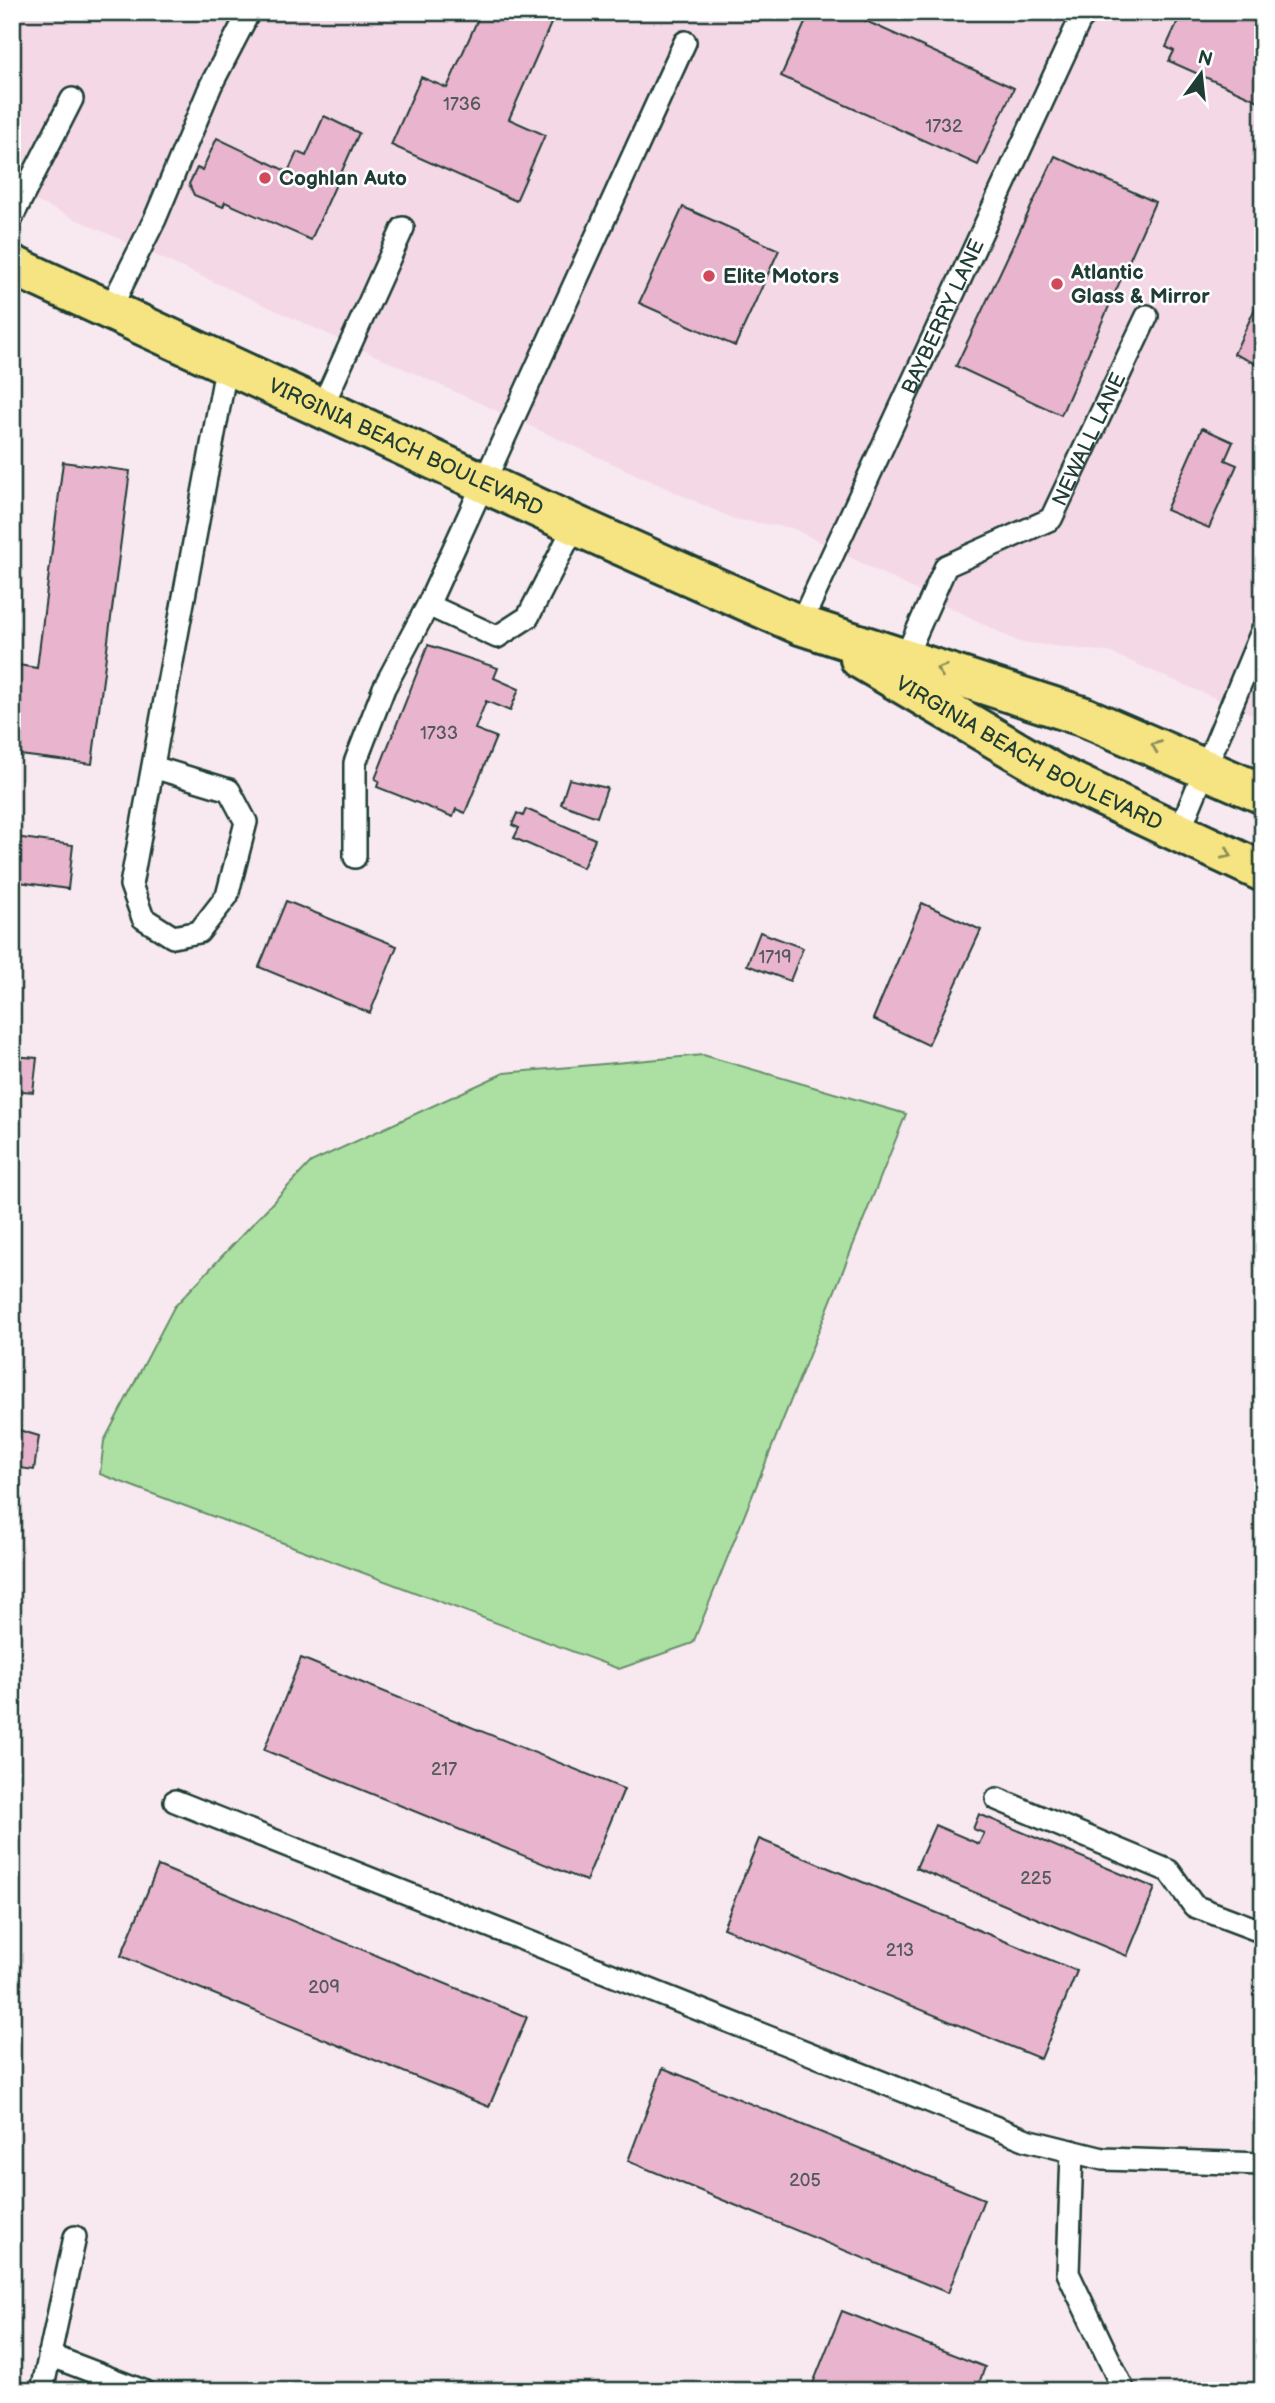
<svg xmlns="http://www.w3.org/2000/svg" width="1275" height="2403" font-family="'Balsamiq Sans',sans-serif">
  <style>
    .built { fill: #f4d8e6 }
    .green { fill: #ace0a2; stroke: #668e6b; stroke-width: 2 }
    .building { fill: #e9b4ce; stroke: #1f3d34; stroke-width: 2 }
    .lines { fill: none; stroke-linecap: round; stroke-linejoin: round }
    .service-casing { stroke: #1f3d34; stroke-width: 26 }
    .primary-casing { stroke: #1f3d34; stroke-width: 44 }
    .service { stroke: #fff; stroke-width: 21 }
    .primary { stroke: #f6e381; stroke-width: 38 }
    .oneway { stroke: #8a905a }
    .poi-dot { fill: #d1495b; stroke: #fff; stroke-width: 2.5 }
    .labels { text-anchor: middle; stroke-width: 5; stroke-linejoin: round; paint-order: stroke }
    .number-label { font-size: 18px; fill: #525b5a }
    .poi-label { font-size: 21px; font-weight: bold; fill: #1f3d34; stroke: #fff; text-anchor: start }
    .street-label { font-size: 21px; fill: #1f3d34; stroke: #fff }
  </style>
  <rect width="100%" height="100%" fill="#f8e8f0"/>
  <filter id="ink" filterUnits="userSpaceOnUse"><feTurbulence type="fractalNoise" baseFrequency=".0143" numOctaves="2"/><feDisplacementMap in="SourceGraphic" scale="14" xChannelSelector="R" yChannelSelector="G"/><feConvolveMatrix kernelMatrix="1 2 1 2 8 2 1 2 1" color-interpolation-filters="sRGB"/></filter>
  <g filter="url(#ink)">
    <polygon class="built" points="12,12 1263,12 1263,719 1109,652 1019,642 792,528 734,519 12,190"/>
    <polygon class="green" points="703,1055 906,1114 693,1643 619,1669 100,1474 104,1441 174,1307 311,1162 504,1073"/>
    <g class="building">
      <polygon points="481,12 556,12 509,119 545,135 516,201 391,145 421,77 447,88"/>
      <polygon points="810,12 846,12 1014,88 978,165 781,76"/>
      <polygon points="1182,12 1263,12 1263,103 1169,61 1174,51 1166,47"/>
      <polygon points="324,116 359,133 311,240 225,202 223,207 194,195 189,184 197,168 202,170 217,138 288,172 297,152 306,156"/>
      <polygon points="1055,156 1155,202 1061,415 956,366"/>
      <polygon points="683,207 779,250 735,346 639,303"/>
      <polygon points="1263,291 1263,367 1234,354"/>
      <polygon points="1202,428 1233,442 1225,460 1237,465 1209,528 1166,510"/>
      <polygon points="63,462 130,471 92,764 12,754 12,664 37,668"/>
      <polygon points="428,645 498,668 494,678 519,689 510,711 486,701 475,729 496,737 465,813 456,809 453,817 377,787 379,781 375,779"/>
      <polygon points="569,779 607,788 597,817 561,804"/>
      <polygon points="526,809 595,839 583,868 514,838 519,828 512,825 517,813 523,816"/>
      <polygon points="15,837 73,845 68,889 12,881"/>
      <polygon points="286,901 397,946 370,1013 259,967"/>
      <polygon points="922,903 981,930 928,1045 873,1019"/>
      <polygon points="760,932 803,948 790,981 747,965"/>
      <polygon points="12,1056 37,1058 33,1092 12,1090"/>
      <polygon points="12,1428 39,1436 34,1470 12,1467"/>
      <polygon points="301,1658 624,1789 586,1881 264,1750"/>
      <polygon points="979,1814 1155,1888 1127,1956 916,1868 935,1825 979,1844 984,1833 973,1829"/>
      <polygon points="759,1839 1077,1971 1041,2059 723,1928"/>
      <polygon points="158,1866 527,2017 489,2107 121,1956"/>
      <polygon points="663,2068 984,2199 948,2293 628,2161"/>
      <polygon points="842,2311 985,2367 976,2391 810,2391"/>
    </g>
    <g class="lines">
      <g class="service-casing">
        <g id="service">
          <polyline points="12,217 72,99"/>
          <polyline points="110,309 155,219 211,85 249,12"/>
          <polyline points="322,407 403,228"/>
          <polyline points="428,605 497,637 528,617 575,525"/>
          <path id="s1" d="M800 625 1079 22 1088 12"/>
          <path id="s2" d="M905 658 946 566 1051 519 1147 316"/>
          <polyline points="153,767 229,790 246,822 227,896 199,932 173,937 143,918 131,885 227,363"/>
          <polyline points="1179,832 1263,629"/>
          <polyline points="355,857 355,763 384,688 428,605 685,42"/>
          <polyline points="997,1799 1169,1871 1194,1906 1263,1932"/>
          <polyline points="175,1801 1027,2140 1103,2159 1263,2164"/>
          <polyline points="1072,2151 1068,2273 1124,2391"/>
          <polyline points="49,2355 143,2391"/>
          <polyline points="42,2391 75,2237"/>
        </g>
      </g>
      <g class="primary-casing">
        <g id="primary">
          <path id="s3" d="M12 265 575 525 800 625 1082 716 1263 794"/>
          <path id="s4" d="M860 659 1055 774 1263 872"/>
        </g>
      </g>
      <use href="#service" class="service"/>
      <use href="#primary" class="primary"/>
    </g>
    <defs><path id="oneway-chevron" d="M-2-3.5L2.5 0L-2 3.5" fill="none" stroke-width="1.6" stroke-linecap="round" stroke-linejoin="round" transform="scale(1.75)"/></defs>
    <g class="oneway">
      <use href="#oneway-chevron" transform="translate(941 670) rotate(-162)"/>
      <use href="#oneway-chevron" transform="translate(1156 746) rotate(-158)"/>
      <use href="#oneway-chevron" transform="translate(1227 854) rotate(25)"/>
    </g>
  </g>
  <g class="poi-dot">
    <circle cx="265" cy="178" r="7"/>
    <circle cx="709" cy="276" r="7"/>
    <circle cx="1057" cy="284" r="7"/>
  </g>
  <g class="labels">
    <g class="number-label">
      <text x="462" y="110">1736</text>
      <text x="944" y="132">1732</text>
      <text x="439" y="739">1733</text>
      <text x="775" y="963">1719</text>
      <text x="444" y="1775">217</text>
      <text x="1036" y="1884">225</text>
      <text x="900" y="1956">213</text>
      <text x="324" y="1993">209</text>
      <text x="805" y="2186">205</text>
    </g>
    <g class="poi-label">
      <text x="279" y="185">Coghlan Auto</text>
      <text x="1071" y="279">Atlantic<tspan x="1071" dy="24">Glass &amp; Mirror</tspan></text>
      <text x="723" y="283">Elite Motors</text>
    </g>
    <g class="street-label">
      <text dy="7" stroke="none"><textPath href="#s1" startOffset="340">BAYBERRY LANE</textPath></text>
      <text dy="7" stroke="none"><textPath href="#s2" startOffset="304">NEWALL LANE</textPath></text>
      <text dy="7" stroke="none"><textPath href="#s3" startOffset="434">VIRGINIA BEACH BOULEVARD</textPath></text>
      <text dy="7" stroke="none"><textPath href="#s4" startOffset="194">VIRGINIA BEACH BOULEVARD</textPath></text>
    </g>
  </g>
  <rect width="1275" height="2403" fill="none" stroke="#fff" stroke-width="42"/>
  <rect x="21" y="21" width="1233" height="2361" fill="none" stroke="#1f3d34" stroke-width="2.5" filter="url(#ink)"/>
  <g transform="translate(1201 74) rotate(15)" stroke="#ffffff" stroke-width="5" paint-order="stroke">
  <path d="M0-5L12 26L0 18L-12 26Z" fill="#1f3d34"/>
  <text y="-10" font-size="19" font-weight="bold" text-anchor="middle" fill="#1f3d34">N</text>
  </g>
</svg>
